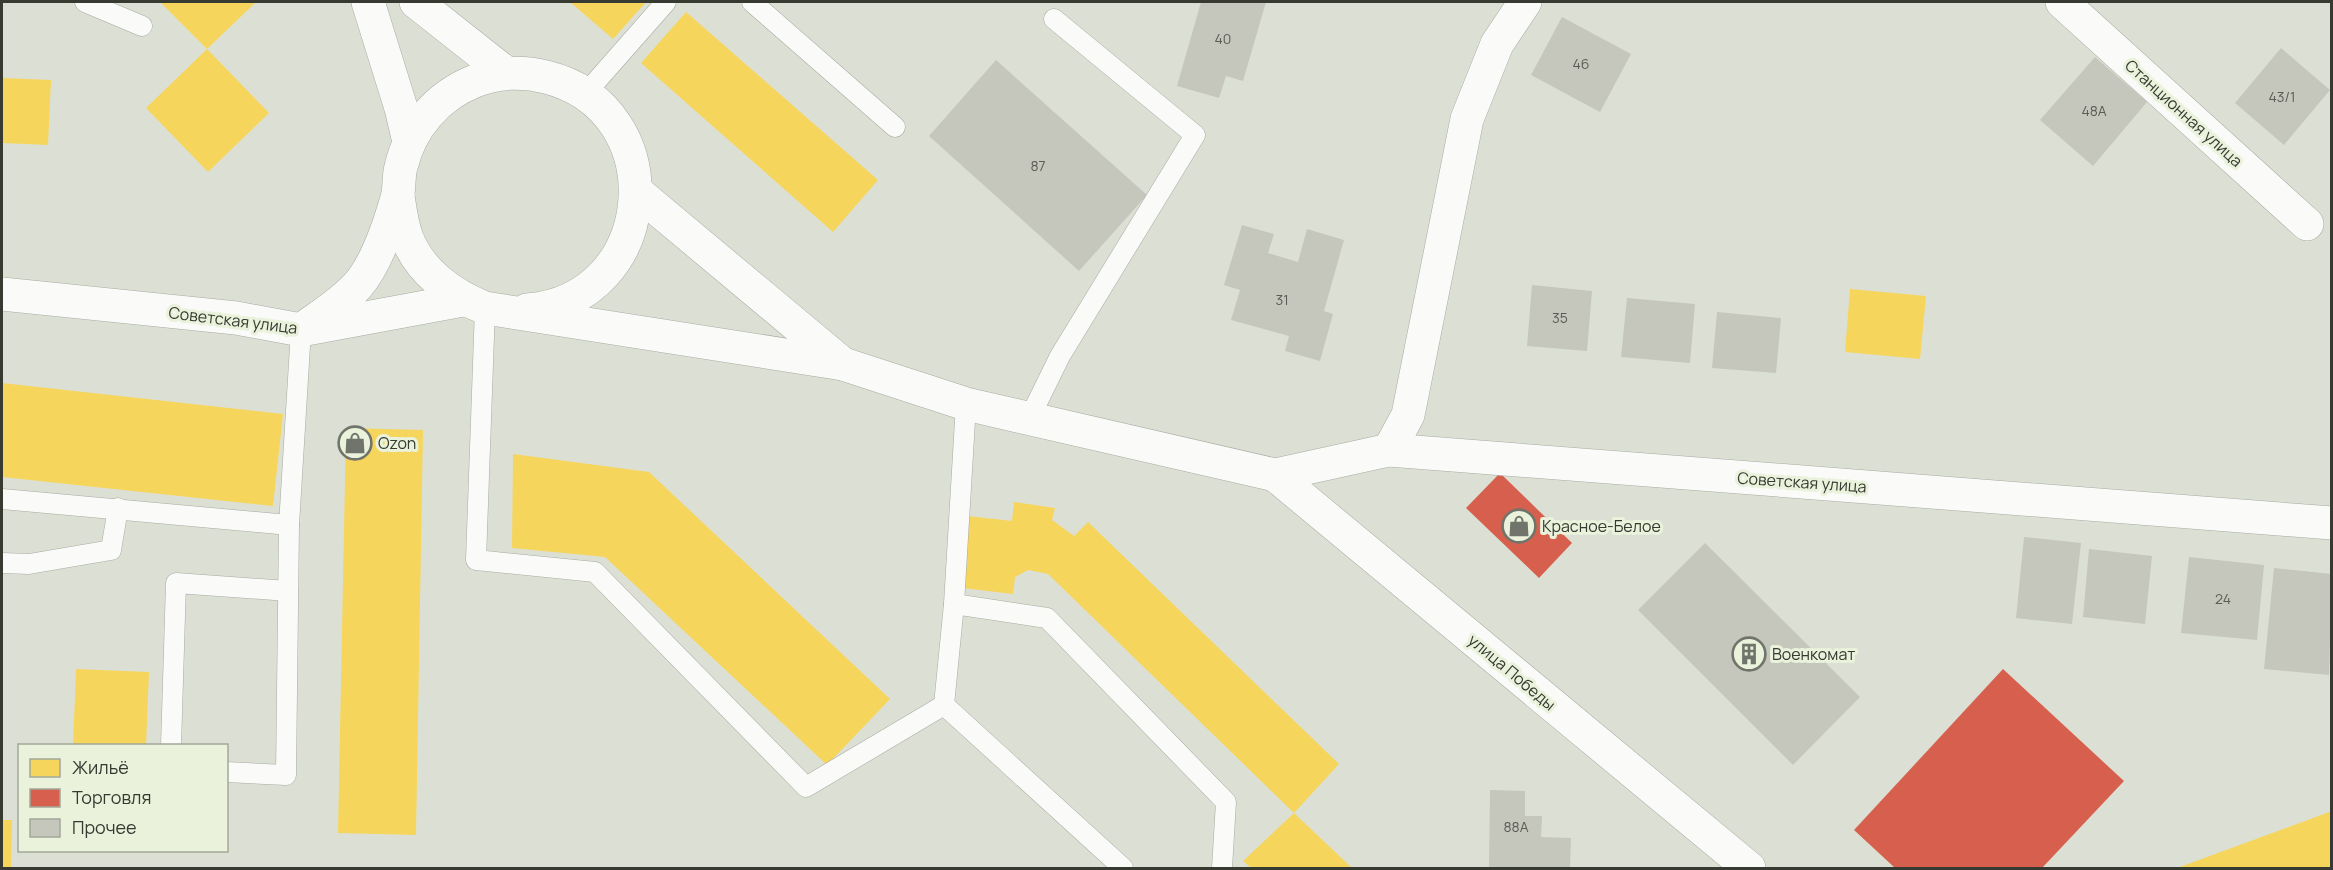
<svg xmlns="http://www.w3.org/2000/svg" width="2333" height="870" font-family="Manrope,sans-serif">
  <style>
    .homes { fill: #f6d55c }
    .shops { fill: #d6604d }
    .building { fill: #c5c6bc }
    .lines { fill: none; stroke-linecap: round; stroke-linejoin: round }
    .service-casing { stroke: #a7aaa0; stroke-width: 21 }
    .minor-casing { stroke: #a7aaa0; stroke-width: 34 }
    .tertiary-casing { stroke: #a7aaa0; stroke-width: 34 }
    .service { stroke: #fafaf9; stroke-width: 20 }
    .minor { stroke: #fafaf9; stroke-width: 33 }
    .tertiary { stroke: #fafaf9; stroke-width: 33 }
    .labels { text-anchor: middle; stroke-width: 6; stroke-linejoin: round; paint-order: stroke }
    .number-label { font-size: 14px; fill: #5a5d54 }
    .street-label { font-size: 16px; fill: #373a31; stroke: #eaf2dc }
    .poi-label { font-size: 16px; fill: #373a31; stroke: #eaf2dc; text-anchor: start }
  </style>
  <rect width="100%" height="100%" fill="#dce0d4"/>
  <g class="homes">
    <polygon points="160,2 256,2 207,49 269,113 208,172 146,108 207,49"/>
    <polygon points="570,2 646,2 613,39"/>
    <polygon points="686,12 878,180 833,232 641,63"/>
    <polygon points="2,78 51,80 48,145 2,143"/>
    <polygon points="1850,289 1926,296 1920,359 1845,352"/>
    <polygon points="2,383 283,414 273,506 2,477"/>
    <polygon points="346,428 423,430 416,835 338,833"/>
    <polygon points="513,454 649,472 890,699 827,765 605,557 512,548"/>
    <polygon points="1014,502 1055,508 1052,520 1074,536 1088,522 1339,764 1294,813 1048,574 1028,570 1015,577 1013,594 954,587 959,515 1012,521"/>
    <polygon points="76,669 149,672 146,746 73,746"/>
    <polygon points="2332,811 2332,868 2177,868"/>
    <polygon points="1294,813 1352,868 1251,868 1243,861"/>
    <polygon points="2,820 12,820 11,868 2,868"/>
  </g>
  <g class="shops">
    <polygon points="1500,473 1572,543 1539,578 1466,508"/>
    <polygon points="2003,669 2124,781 2042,868 1895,868 1854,830"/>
  </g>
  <g class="building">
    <polygon points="1201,2 1266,2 1243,81 1226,76 1219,98 1177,86"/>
    <polygon points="1562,17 1631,54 1600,112 1531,75"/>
    <polygon points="2281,48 2330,90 2284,145 2235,103"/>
    <polygon points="2095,57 2147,102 2093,166 2040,120"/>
    <polygon points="996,60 1147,195 1079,271 929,136"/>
    <polygon points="1242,225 1274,234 1268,253 1298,262 1307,229 1344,240 1324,311 1333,314 1320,361 1285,351 1289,336 1231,320 1240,290 1224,285"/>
    <polygon points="1532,285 1592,291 1587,351 1527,346"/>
    <polygon points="1627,298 1695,304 1690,363 1621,357"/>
    <polygon points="1717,312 1781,318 1776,373 1712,368"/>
    <polygon points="2024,537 2081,543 2072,624 2016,618"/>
    <polygon points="1705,543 1860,697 1793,765 1638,610"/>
    <polygon points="2089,549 2152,556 2145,624 2083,617"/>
    <polygon points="2189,557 2264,565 2257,640 2181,633"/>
    <polygon points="2274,568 2332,574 2329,675 2264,669"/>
    <polygon points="1490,790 1525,791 1525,816 1542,816 1541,837 1571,838 1570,868 1489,867"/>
  </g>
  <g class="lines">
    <g class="service-casing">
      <g id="service">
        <polyline points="85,2 142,26"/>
        <polyline points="752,2 895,127"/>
        <polyline points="585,94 666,2"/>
        <polyline points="485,308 476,560 595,572 806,787 944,705"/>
        <polyline points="966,404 954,604 944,705 1123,868"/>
        <polyline points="1030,417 1060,356 1195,135 1054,19"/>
        <polyline points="2,499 289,525 301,330"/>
        <polyline points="2,563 29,564 111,550 118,508"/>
        <polyline points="954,604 1047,618 1226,802 1222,868"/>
        <polyline points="171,746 176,583 288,591"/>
        <polyline points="226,772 286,775 289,525"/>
      </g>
    </g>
    <g class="minor-casing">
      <g id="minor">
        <polyline points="2062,2 2307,224"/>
        <polyline points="1389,450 1408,415 1467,119 1497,44 1525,2"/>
        <polyline points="1275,475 1389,450 2332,523"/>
      </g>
    </g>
    <g class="tertiary-casing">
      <g id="tertiary">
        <polyline points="368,2 401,108 409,142"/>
        <polyline points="416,2 506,73"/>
        <polyline points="637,192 843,364"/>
        <path d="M398 196C400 209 402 225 407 238 420 272 452 295 485 308L843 364 966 404 1275 475 1749 868"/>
        <polyline points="2,294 236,318 301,330 463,300"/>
        <path d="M301 330C320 316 342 303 358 285 377 263 389 226 397 198 400 188 398 177 401 167 410 128 437 96 475 81 497 72 523 71 546 77 675 109 660 300 527 310"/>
      </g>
    </g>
    <use href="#service" class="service"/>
    <use href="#minor" class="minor"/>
    <use href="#tertiary" class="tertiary"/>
  </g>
  <defs>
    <g id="shop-ring" transform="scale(1.725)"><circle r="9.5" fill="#eaf2dc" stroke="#71746a" stroke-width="1.5"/><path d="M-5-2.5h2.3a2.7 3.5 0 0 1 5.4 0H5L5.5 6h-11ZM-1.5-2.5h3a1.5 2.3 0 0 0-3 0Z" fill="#71746a"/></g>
    <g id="building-ring" transform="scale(1.725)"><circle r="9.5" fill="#eaf2dc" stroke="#71746a" stroke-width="1.5"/><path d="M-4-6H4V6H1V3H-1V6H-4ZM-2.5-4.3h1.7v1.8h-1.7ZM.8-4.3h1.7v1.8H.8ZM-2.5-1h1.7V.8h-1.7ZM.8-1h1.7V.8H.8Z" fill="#71746a"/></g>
  </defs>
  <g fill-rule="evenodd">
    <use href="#shop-ring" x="355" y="443"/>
    <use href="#shop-ring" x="1519" y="526"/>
    <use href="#building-ring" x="1749" y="654"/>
  </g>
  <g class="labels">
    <g class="number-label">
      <text x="1223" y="44">40</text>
      <text x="1581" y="69">46</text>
      <text x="2282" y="102">43/1</text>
      <text x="2094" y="116">48А</text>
      <text x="1038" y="171">87</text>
      <text x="1282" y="305">31</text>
      <text x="1560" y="323">35</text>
      <text x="2223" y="604">24</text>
      <text x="1516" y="832">88А</text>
    </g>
    <g class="street-label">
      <text transform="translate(2184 113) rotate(42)" y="6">Станционная улица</text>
      <text transform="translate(233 320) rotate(7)" y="6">Советская улица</text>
      <text transform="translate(1802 482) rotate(4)" y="6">Советская улица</text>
      <text transform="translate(1512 672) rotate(40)" y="6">улица Победы</text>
    </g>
    <g class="poi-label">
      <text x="378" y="449">Ozon</text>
      <text x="1542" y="532">Красное-Белое</text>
      <text x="1772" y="660">Военкомат</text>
    </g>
  </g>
  <rect width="2333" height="870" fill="none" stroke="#373a31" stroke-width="6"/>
  <rect x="18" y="744" width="210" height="108" fill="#eaf2dc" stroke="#a2a898" stroke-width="1.5"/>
  <rect x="30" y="759" width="30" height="18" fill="#f6d55c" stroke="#a2a898" stroke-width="1.5"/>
  <text x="72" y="774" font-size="18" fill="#373a31">Жильё</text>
  <rect x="30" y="789" width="30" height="18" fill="#d6604d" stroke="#a2a898" stroke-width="1.5"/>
  <text x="72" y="804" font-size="18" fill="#373a31">Торговля</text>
  <rect x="30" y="819" width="30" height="18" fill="#c5c6bc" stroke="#a2a898" stroke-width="1.5"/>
  <text x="72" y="834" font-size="18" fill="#373a31">Прочее</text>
</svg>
